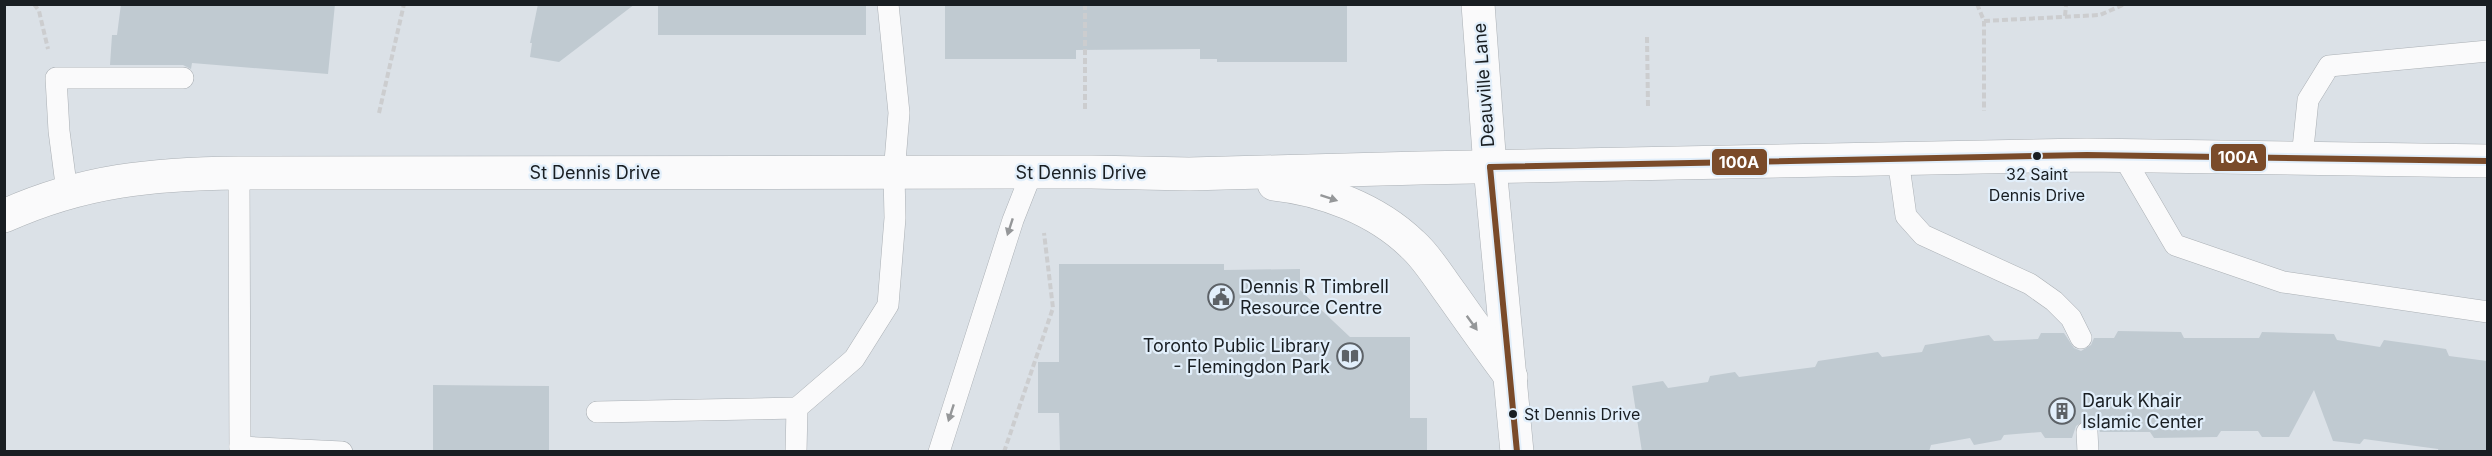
<svg xmlns="http://www.w3.org/2000/svg" width="2492" height="456" font-family="Inter,sans-serif">
  <style>
    .building { fill: #c0cad1 }
    .lines { fill: none; stroke-linecap: round; stroke-linejoin: round }
    .lane-casing { stroke: #abb0b5; stroke-width: 22 }
    .street-casing { stroke: #abb0b5; stroke-width: 34 }
    .secondary-casing { stroke: #abb0b5; stroke-width: 34 }
    .path { stroke: #cccdcf; stroke-width: 4; stroke-dasharray: 6 3; stroke-linecap: butt }
    .lane { stroke: #fafafb; stroke-width: 21 }
    .street { stroke: #fafafb; stroke-width: 33 }
    .secondary { stroke: #fafafb; stroke-width: 33 }
    .bus-1-casing { stroke: #e2effb; stroke-width: 10 }
    .bus-1 { stroke: #7a4b2a; stroke-width: 6 }
    .oneway { fill: #959799 }
    .bus-dot { fill: #191e22; stroke: #e2effb; stroke-width: 2 }
    .labels { text-anchor: middle; stroke-width: 4.5; stroke-linejoin: round; paint-order: stroke }
    .bus-label { font-size: 16px; fill: #191e22; stroke: #e2effb }
    .street-label { font-size: 18px; fill: #191e22; stroke: #e2effb }
    .poi-label { font-size: 18px; fill: #191e22; stroke: #e2effb; text-anchor: start }
    .line-badge { stroke: #e2effb; stroke-width: 2 }
    .badge-label { font-size: 16px; text-anchor: middle; font-weight: bold; fill: #fff }
  </style>
  <rect width="100%" height="100%" fill="#dbe1e7"/>
  <g class="building">
    <polygon points="121,4 335,4 328,74 192,63 191,69 183,65 110,65 112,35 117,35"/>
    <polygon points="538,4 635,4 559,62 530,57 532,43 530,43"/>
    <rect x="658" y="4" width="208" height="31"/>
    <polygon points="945,4 1347,4 1347,62 1217,62 1217,59 1200,59 1200,49 1076,50 1076,59 945,59"/>
    <polygon points="1059,264 1224,264 1224,270 1300,269 1300,290 1350,337 1410,337 1410,418 1427,418 1427,452 1060,452 1059,413 1038,413 1038,362 1059,362"/>
    <polygon points="2118,331 2181,332 2184,338 2259,338 2262,332 2334,334 2337,340 2380,347 2384,340 2420,345 2446,349 2449,356 2487,361 2487,452 2439,452 2438,449 2364,439 2360,444 2333,441 2314,390 2289,437 2262,437 2258,431 2221,431 2217,437 2154,438 2150,432 2100,432 2097,425 2087,419 2076,426 2072,438 2045,438 2041,432 2004,435 2001,440 1974,445 1970,438 1931,445 1929,452 1642,452 1632,386 1663,381 1668,388 1708,382 1710,376 1735,372 1739,377 1815,367 1818,361 1878,352 1882,357 1922,352 1925,345 1989,335 1994,341 2038,339 2041,333 2064,333 2074,348 2081,351 2091,345 2094,338 2114,338"/>
    <polygon points="433,385 549,386 549,452 433,452"/>
  </g>
  <g class="lines">
    <g class="lane-casing">
      <g id="lane">
        <polyline points="2123,156 2175,245 2283,282 2488,312"/>
        <polyline points="2302,158 2308,100 2329,66 2488,51"/>
        <polyline points="1898,159 1906,216 1923,235 2030,284 2054,301 2071,318 2081,338"/>
        <polyline points="239,173 240,452"/>
        <polyline points="67,192 59,131 56,78 183,78"/>
        <polyline points="597,412 797,408"/>
        <polyline points="2087,432 2088,452"/>
        <polyline points="240,447 342,452"/>
        <polyline points="796,452 797,408 854,359 888,305 895,218 894,174 899,113 888,4"/>
        <polyline points="939,452 1013,220 1032,172"/>
      </g>
    </g>
    <g class="street-casing">
      <polyline id="street" points="1478,4 1490,167"/>
    </g>
    <g class="secondary-casing">
      <g id="secondary">
        <polyline points="1490,167 1517,452"/>
        <path d="M1274 184C1323 189 1377 210 1412 244 1428 258 1439 278 1452 295 1471 322 1491 350 1511 377"/>
        <path d="M4 216C84 180 153 174 239 173L1091 172 1189 174 1420 168 2087 155 2488 161"/>
      </g>
    </g>
    <g class="path">
      <polyline points="34,4 39,11 48,49"/>
      <polyline points="1085,4 1085,112"/>
      <polyline points="1977,4 1984,21 1984,111"/>
      <polyline points="2065,16 2066,6"/>
      <polyline points="1984,21 2100,15 2125,4"/>
      <polyline points="1647,37 1648,106"/>
      <polyline points="379,113 404,4"/>
      <polyline points="1004,452 1053,308 1044,233"/>
    </g>
    <use href="#lane" class="lane"/>
    <use href="#street" class="street"/>
    <use href="#secondary" class="secondary"/>
    <g class="bus-1-casing">
      <g id="bus-1">
        <polyline points="1490,167 2087,155 2488,161"/>
        <polyline points="1490,167 1517,452"/>
      </g>
    </g>
    <use href="#bus-1" class="bus-1"/>
  </g>
  <defs><path id="oneway-solid" d="M-6-.8H1V-3.2L6.5 0L1 3.2V.8H-6Z" transform="scale(1.5)"/></defs>
  <g class="oneway">
    <use href="#oneway-solid" transform="translate(1329 198) rotate(18)"/>
    <use href="#oneway-solid" transform="translate(1010 227) rotate(108)"/>
    <use href="#oneway-solid" transform="translate(1472 323) rotate(54)"/>
    <use href="#oneway-solid" transform="translate(951 413) rotate(108)"/>
  </g>
  <defs>
    <g id="civic-ring" transform="scale(1.35)"><circle r="9.5" fill="#e2effb" stroke="#5d6267" stroke-width="1.5"/><path d="M-.6-6.5H3V-4.5H.6V-3L4-1V1h2V6H-6V1h2V-1L-.6-3ZM-1.2 2.5V6h2.4V2.5Z" fill="#5d6267"/></g>
    <g id="library-ring" transform="scale(1.35)"><circle r="9.5" fill="#e2effb" stroke="#5d6267" stroke-width="1.5"/><path d="M-6-4Q-3-5.5-.7-3.5V5Q-3 3-6 4ZM6-4Q3-5.5 .7-3.5V5Q3 3 6 4Z" fill="#5d6267"/></g>
    <g id="building-ring" transform="scale(1.35)"><circle r="9.5" fill="#e2effb" stroke="#5d6267" stroke-width="1.5"/><path d="M-4-6H4V6H1V3H-1V6H-4ZM-2.5-4.3h1.7v1.8h-1.7ZM.8-4.3h1.7v1.8H.8ZM-2.5-1h1.7V.8h-1.7ZM.8-1h1.7V.8H.8Z" fill="#5d6267"/></g>
  </defs>
  <g fill-rule="evenodd">
    <use href="#civic-ring" x="1221" y="297"/>
    <use href="#library-ring" x="1350" y="356"/>
    <use href="#building-ring" x="2062" y="411"/>
  </g>
  <g class="bus-dot">
    <circle cx="2037" cy="156" r="5"/>
    <circle cx="1513" cy="414" r="5"/>
  </g>
  <g class="labels">
    <g class="bus-label">
      <text x="2037" y="180">32 Saint<tspan x="2037" dy="21">Dennis Drive</tspan></text>
      <text x="1524" y="420" text-anchor="start">St Dennis Drive</text>
    </g>
    <g class="street-label">
      <text transform="translate(1484 85) rotate(-94)" y="6">Deauville Lane</text>
      <text x="595" y="179">St Dennis Drive</text>
      <text x="1081" y="179">St Dennis Drive</text>
    </g>
    <g class="poi-label">
      <text x="1240" y="293">Dennis R Timbrell<tspan x="1240" dy="21">Resource Centre</tspan></text>
      <text x="1330" y="352" text-anchor="end">Toronto Public Library<tspan x="1330" dy="21">- Flemingdon Park</tspan></text>
      <text x="2082" y="407">Daruk Khair<tspan x="2082" dy="21">Islamic Center</tspan></text>
    </g>
  </g>
  <g class="line-badge">
    <rect x="2210" y="143" width="57" height="29" rx="6" fill="#7a4b2a"/>
    <rect x="1711" y="148" width="57" height="28" rx="6" fill="#7a4b2a"/>
  </g>
  <g class="badge-label">
    <text x="2238" y="163">100A</text>
    <text x="1739" y="168">100A</text>
  </g>
  <rect width="2492" height="456" fill="none" stroke="#191e22" stroke-width="12"/>
</svg>
